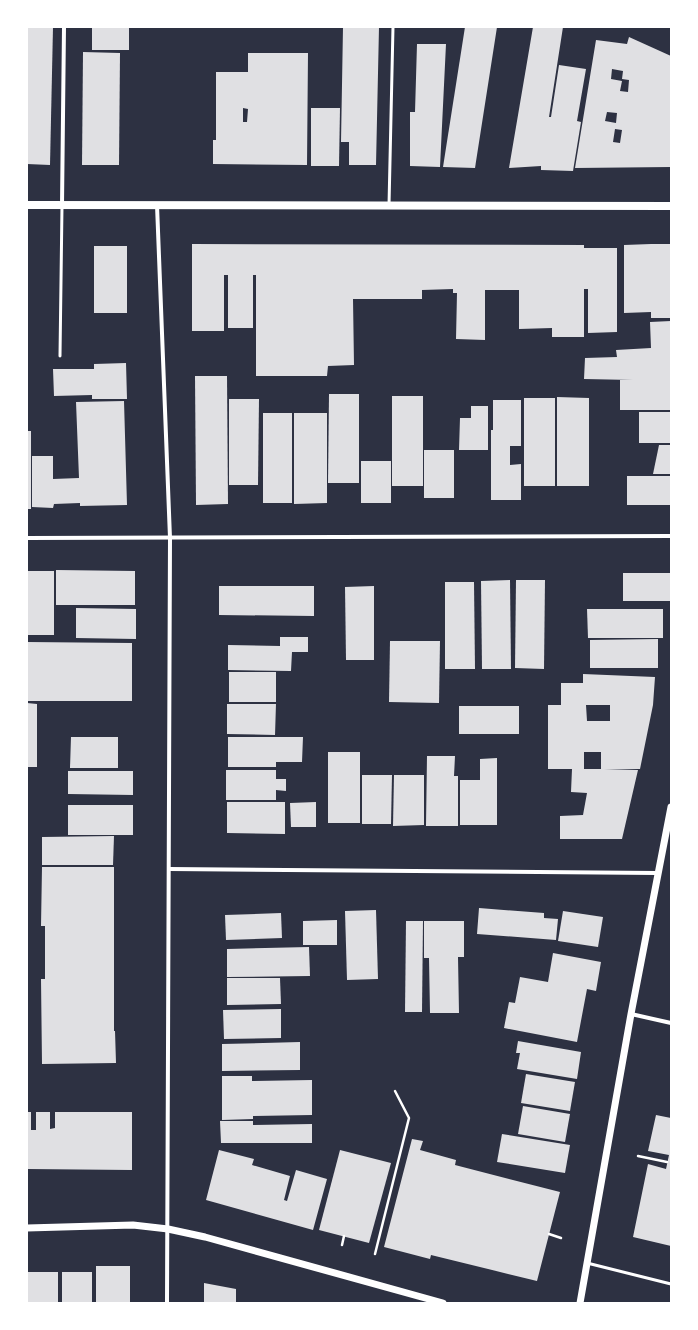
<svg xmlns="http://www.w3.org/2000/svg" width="698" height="1330" font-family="'Alegreya Sans',sans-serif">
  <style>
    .building { fill: #e0e0e3; fill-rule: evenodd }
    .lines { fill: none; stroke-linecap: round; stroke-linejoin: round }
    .path { stroke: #fff; stroke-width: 2.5 }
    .service { stroke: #fff; stroke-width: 3 }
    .minor { stroke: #fff; stroke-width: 4 }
    .tertiary { stroke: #fff; stroke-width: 7 }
    .secondary { stroke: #fff; stroke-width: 8 }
  </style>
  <rect width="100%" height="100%" fill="#2d3142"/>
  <g class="building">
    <polygon points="27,27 53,27 50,165 27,164"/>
    <rect x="92" y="27" width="37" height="23"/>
    <polygon points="343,27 379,27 376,165 349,165 349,142 341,142"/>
    <polygon points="465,27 497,27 475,168 443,167"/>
    <polygon points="533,27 563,27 549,117 551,117 559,65 586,69 577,121 581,122 573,171 541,170 541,166 509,168"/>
    <path d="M629 37 671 56V167L575 168 596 40 627 44ZM612 69 623 71 622 79 629 80 628 92 620 91 622 81 611 79ZM607 112 617 113 616 123 605 121ZM615 129 622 130 620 143 613 142Z"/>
    <polygon points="417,44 446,44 440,167 410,166 410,112 415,112"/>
    <polygon points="83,52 120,53 119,165 82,165"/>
    <path d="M248 53H308L307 165 213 164V140H216V72H248ZM243 108 248 109 247 122H243Z"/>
    <polygon points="311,108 340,108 339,166 311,166"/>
    <polygon points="192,244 584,245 584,248 617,248 617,332 588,333 588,289 584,289 584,337 552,337 552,328 519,329 519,290 485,290 485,340 456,339 457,293 453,293 453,289 422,290 422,299 353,299 354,365 328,366 327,376 256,376 256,275 253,275 253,328 228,328 228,275 224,275 224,331 192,331"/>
    <polygon points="651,244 671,244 671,318 651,318 651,312 624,313 624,245"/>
    <rect x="94" y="246" width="33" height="67"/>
    <polygon points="671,321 671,410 620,410 620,380 633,380 584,379 585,358 617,357 616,350 651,348 650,322"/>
    <polygon points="126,363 127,399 92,399 92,395 54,396 53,369 94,369 94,364"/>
    <polygon points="195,376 227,376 228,504 196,505"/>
    <polygon points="329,394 359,394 359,483 328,483"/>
    <rect x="392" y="396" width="31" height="90"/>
    <polygon points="557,397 589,398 589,486 557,486"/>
    <rect x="524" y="398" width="31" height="88"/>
    <polygon points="229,399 259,399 258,485 229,485"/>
    <polygon points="493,400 521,400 521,446 510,446 510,465 521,464 521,500 491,500 491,430 493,430"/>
    <polygon points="124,401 127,505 80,506 80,503 54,504 53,508 32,507 32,456 53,456 53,479 79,478 76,402"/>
    <polygon points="471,406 488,406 488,450 459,450 460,418 471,418"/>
    <rect x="639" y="412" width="32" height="31"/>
    <rect x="263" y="413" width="29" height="90"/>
    <polygon points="294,413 327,413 327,503 294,504"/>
    <rect x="27" y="431" width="4" height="78"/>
    <polygon points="659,445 671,445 671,474 653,474"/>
    <rect x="424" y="450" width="30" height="48"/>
    <rect x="361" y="461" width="30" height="42"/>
    <rect x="627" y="476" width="44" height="29"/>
    <polygon points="56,570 135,571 135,605 56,605"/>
    <rect x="27" y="571" width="27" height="64"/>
    <rect x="623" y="573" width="48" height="28"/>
    <polygon points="510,580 511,669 482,669 481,581"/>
    <polygon points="516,580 545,580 544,669 515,668"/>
    <polygon points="445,582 474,582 475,669 445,669"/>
    <polygon points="219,586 314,586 314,616 219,615"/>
    <polygon points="374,586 374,660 346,660 345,587"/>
    <polygon points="76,608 136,609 136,639 76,638"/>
    <polygon points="587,609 663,609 663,638 588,638"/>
    <polygon points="280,637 308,637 308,652 292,652 291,671 228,670 228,645 280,646"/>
    <polygon points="658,639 658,668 590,668 590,640"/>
    <polygon points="390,641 440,641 439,703 389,702"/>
    <polygon points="27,642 132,643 132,701 27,701"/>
    <rect x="229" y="672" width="47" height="30"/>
    <path d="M583 674 655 677 653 705 640 769H604L638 770 622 839H560V816L583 815 587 793 571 792 572 769H548V705H561V683H583ZM586 705H610V721H587ZM584 752H601V769H584Z"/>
    <polygon points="27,703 37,704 37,767 27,767"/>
    <polygon points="227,704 276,704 275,735 227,734"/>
    <rect x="459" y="706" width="60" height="28"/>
    <polygon points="71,737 118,737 118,768 70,768"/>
    <polygon points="228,737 303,737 302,762 276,762 276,767 228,767"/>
    <rect x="328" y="752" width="32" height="71"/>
    <polygon points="427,756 455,756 454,776 458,776 458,826 426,826"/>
    <polygon points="497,758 497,825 460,825 460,780 480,780 480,759"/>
    <polygon points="226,770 276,770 276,779 286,779 286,791 276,790 276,800 226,800"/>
    <polygon points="68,771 133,771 133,795 68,794"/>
    <polygon points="362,775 392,775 391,824 362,824"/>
    <polygon points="394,775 424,775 424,825 393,826"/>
    <polygon points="227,802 285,802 285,834 227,833"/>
    <polygon points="316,802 316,827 291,827 290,803"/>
    <rect x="68" y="805" width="65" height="30"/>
    <polygon points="114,836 113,865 42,865 42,837"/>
    <polygon points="42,867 114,867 114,1031 115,1031 116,1063 42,1064 41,979 45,979 45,926 41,926"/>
    <polygon points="479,908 544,913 544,918 558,919 556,940 477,934"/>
    <polygon points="376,910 378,979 347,980 345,911"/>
    <polygon points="563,911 603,917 598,947 558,941"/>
    <polygon points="281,913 282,938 226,940 225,915"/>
    <polygon points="337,920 337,945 303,945 303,921"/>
    <polygon points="406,921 423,921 422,1012 405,1012"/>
    <polygon points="424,921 464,921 464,957 458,957 459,1013 430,1013 429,958 424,958"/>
    <polygon points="309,947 310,976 227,977 227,949"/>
    <polygon points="553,953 601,962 596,991 587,989 577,1042 504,1028 509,1002 515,1003 520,977 548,982"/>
    <polygon points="227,978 280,978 281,1004 227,1005"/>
    <polygon points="281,1009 281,1038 224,1039 223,1010"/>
    <polygon points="518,1041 581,1052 577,1079 517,1069 520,1053 516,1053"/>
    <polygon points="300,1042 300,1070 222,1071 222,1044"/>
    <polygon points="526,1074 575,1082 570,1111 521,1103"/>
    <polygon points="222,1076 252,1076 252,1081 312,1080 312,1115 253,1116 253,1119 222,1120"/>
    <polygon points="523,1106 570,1114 565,1142 518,1134"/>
    <polygon points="27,1112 31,1112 31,1130 36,1130 36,1112 50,1112 50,1129 55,1128 55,1112 132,1112 132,1170 27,1169"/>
    <polygon points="656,1115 671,1118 671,1246 633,1237 648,1164 666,1169 669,1155 648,1151"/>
    <polygon points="220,1121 253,1121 253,1125 312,1124 312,1143 221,1143"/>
    <polygon points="502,1134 570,1145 565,1173 497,1162"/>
    <polygon points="412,1139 423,1141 420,1150 456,1160 455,1165 560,1192 537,1281 431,1255 430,1259 384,1247"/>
    <polygon points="219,1150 254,1159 252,1165 290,1176 284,1200 287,1201 296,1170 327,1179 313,1230 206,1200"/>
    <polygon points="340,1150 391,1163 369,1243 319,1230"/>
    <rect x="96" y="1266" width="34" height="37"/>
    <rect x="27" y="1272" width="31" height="31"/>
    <rect x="62" y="1272" width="30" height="31"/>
    <polygon points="204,1283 236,1289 236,1303 204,1303"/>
  </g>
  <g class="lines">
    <g class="path">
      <polyline points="638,1156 667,1162"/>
      <polyline points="549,1234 561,1238"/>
      <polyline points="342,1245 344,1236"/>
      <polyline points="375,1254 409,1118 395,1091"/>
    </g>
    <g class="service">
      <polyline points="389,205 393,27"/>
      <polyline points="60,356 62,206"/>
      <polyline points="587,1263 671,1284"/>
    </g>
    <g class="minor">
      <polyline points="62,205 64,27"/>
      <polyline points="157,205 170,538 167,1303"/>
      <polyline points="27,538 671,536"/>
      <polyline points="169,869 657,873"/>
      <polyline points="631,1014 671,1023"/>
    </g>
    <g class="tertiary">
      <polyline points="27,1228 133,1225 168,1229 205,1237 443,1303"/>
      <polyline points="580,1303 631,1014 671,807"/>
    </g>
    <polyline class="secondary" points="27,205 671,206"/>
  </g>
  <rect width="698" height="1330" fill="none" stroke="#ffffff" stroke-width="56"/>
</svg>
